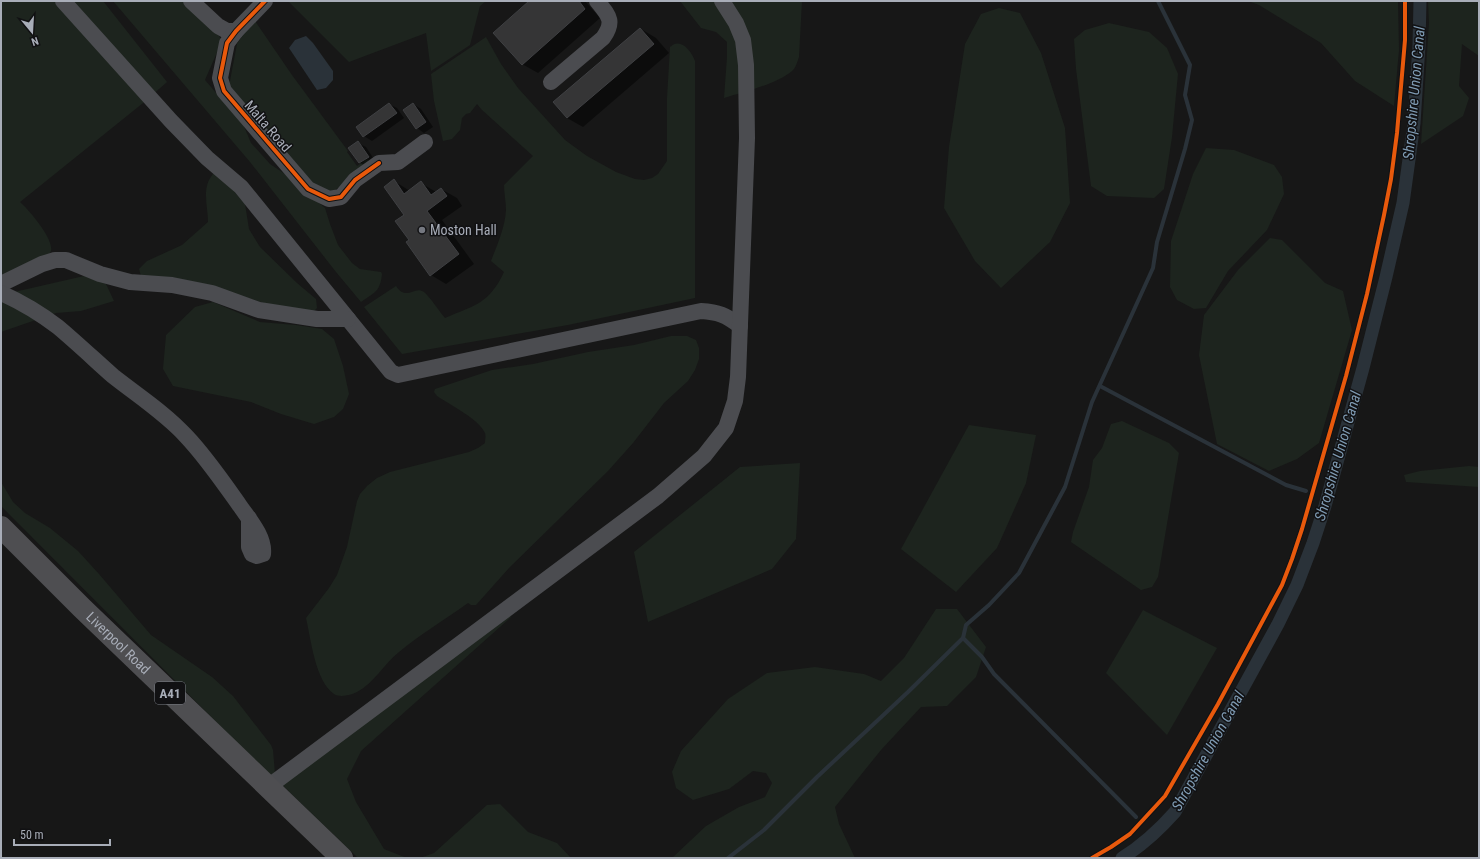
<svg xmlns="http://www.w3.org/2000/svg" width="1480" height="859" font-family="'Roboto Condensed',sans-serif">
  <style>
    .green { fill: #1d241e }
    .water { fill: #2a3239 }
    .shadow { fill: #0007 }
    .lines { fill: none; stroke-linecap: round; stroke-linejoin: round }
    .stream { stroke: #2a3239; stroke-width: 4 }
    .canal { stroke: #2a3239; stroke-width: 13 }
    .building { fill: #353536; stroke: #3f4043 }
    .minor { stroke: #4b4c50; stroke-width: 16 }
    .highway { stroke: #4e4e51; stroke-width: 22 }
    .cycleway-casing { stroke: #111113; stroke-width: 6 }
    .cycleway { stroke: #e8590c; stroke-width: 4 }
    .poi-dot { fill: #757880; stroke: #111113; stroke-width: 1.5 }
    .labels { text-anchor: middle; stroke-width: 3; stroke-linejoin: round; paint-order: stroke }
    .shield { fill: #111113; stroke: #7b7e86; stroke-width: 1 }
    .shield-label { font-size: 13px; font-weight: bold; fill: #a8adb8 }
    .street-label { font-size: 14px; fill: #a8adb8; stroke: #111113 }
    .poi-label { font-size: 14px; fill: #a8adb8; stroke: #111113; text-anchor: start }
    .water-label { font-size: 15px; font-style: italic; fill: #7f9bb3; stroke: #111113 }
  </style>
  <rect width="100%" height="100%" fill="#171717"/>
  <g class="green">
    <path d="M1 1H103L167 82 143 103 20 202C29 210 50 235 51 247 52 251 50 253 48 256L1 280Z"/>
    <path d="M113 1H185L219 36 222 41 205 80 243 124 251 143 270 164 288 176 325 208 330 224 338 245 352 263 360 269 381 272 382 274C380 292 375 292 361 302L336 272 250 162Z"/>
    <polygon points="288,1 486,1 480,6 470,45 431,71 426,33 349,62"/>
    <path d="M680 1H802L799 57C797 62 796 68 792 71 777 84 743 92 724 98L727 57V42L716 32 701 28Z"/>
    <polygon points="1248,1 1398,1 1399,50 1394,106 1355,81 1321,43 1259,5"/>
    <polygon points="1428,1 1479,1 1479,56 1462,44 1459,86 1469,98 1463,116 1421,144 1429,23"/>
    <polygon points="999,8 1020,13 1041,53 1065,128 1070,203 1050,242 1001,288 975,261 944,208 949,147 965,44 981,14"/>
    <polygon points="253,18 292,75 348,151 347,152 357,166 367,159 369,161 368,167 335,190 327,193 306,179 229,86 237,44"/>
    <polygon points="1109,23 1149,32 1167,48 1178,74 1172,137 1164,189 1154,198 1107,196 1091,186 1076,69 1074,39 1085,30"/>
    <path d="M486 37 501 64 518 88 565 140 587 156 616 172 635 179 644 180 652 178 658 174 667 161V98L670 47C681 37 691 51 695 61V298L568 325 402 354 364 307 396 286C407 302 414 285 424 292 430 297 439 311 445 318 475 305 489 304 504 272L491 261C497 245 505 228 506 210 506 202 504 193 504 185L533 156 482 110 477 104 470 113 466 114 462 118 460 130 452 139 443 141 434 101 431 74Z"/>
    <polygon points="1206,148 1234,150 1274,165 1282,177 1284,194 1267,230 1228,271 1206,308 1194,309 1177,300 1170,287 1171,241 1193,174"/>
    <path d="M213 174H219L245 204 249 229 260 247 297 283 316 299 317 308 311 314 271 305 221 290 141 276 139 269 147 261 182 245 208 222C208 206 201 188 213 174Z"/>
    <polygon points="1270,238 1282,240 1325,283 1343,291 1352,330 1319,443 1297,459 1269,471 1217,444 1199,355 1204,315 1238,270"/>
    <polygon points="84,276 106,284 114,301 81,311 56,313 1,332 1,295"/>
    <polygon points="213,302 260,322 296,325 322,329 334,339 343,366 349,394 343,409 334,417 314,424 281,414 251,402 173,386 163,369 166,335 195,307"/>
    <path d="M671 336H687L696 340 699 348V359L695 370 688 381 664 403 633 443 608 471 509 568 476 605H471L468 603C446 619 419 635 399 652 384 664 374 683 357 692 351 695 340 698 334 694 315 681 311 639 306 618L329 588 337 575 347 547 357 501 360 494 367 486 377 478 390 472 469 452 478 448 485 443C485 440 486 436 485 433 479 419 450 405 437 396L434 392 435 389 492 370 533 364 588 352 634 345Z"/>
    <polygon points="1122,421 1169,443 1179,453 1158,577 1152,587 1141,590 1071,542 1073,532 1089,487 1093,460 1102,448 1111,424"/>
    <polygon points="969,425 1036,435 1026,483 997,548 956,592 901,549"/>
    <polygon points="800,463 796,539 772,569 648,622 634,552 740,467"/>
    <polygon points="1469,466 1479,467 1479,487 1406,482 1404,475 1420,471"/>
    <polygon points="1,482 13,502 25,513 50,528 78,551 99,574 151,635 212,677 233,696 271,745 273,750 275,774 271,777 1,506"/>
    <polygon points="936,609 957,609 986,647 976,677 947,706 921,707 881,750 835,807 839,824 855,858 672,858 706,826 739,807 765,797 772,783 766,773 753,771 729,789 693,800 676,788 672,772 681,751 728,699 767,673 815,667 864,674 881,681 904,658"/>
    <polygon points="1143,610 1217,648 1167,735 1106,673"/>
    <polygon points="507,611 511,617 361,751 347,779 356,802 384,849 407,858 358,858 281,784"/>
    <polygon points="500,804 528,832 557,843 571,858 420,858 434,853 487,805"/>
  </g>
  <polygon class="water" points="306,36 313,43 333,71 333,80 326,88 317,90 289,48 295,40"/>
  <g class="shadow">
    <polygon points="531,1 585,1 600,18 538,73 522,64"/>
    <polygon points="641,29 656,38 669,53 583,127 567,118"/>
    <polygon points="389,104 397,108 404,118 372,141 364,136 357,127"/>
    <polygon points="413,104 421,109 433,127 424,133 417,128"/>
    <polygon points="358,143 366,147 375,161 367,167 359,162"/>
    <polygon points="394,181 410,191 421,183 436,192 441,189 457,198 462,206 442,220 474,264 446,284 431,275 410,240 405,215"/>
  </g>
  <g class="lines">
    <g class="stream">
      <polyline points="1100,386 1286,485 1306,491"/>
      <polyline points="963,638 982,657 994,674 1136,817"/>
      <polyline points="728,858 764,830 817,777 908,692 963,638 966,625 989,605 1019,573 1065,487 1092,402 1153,268 1157,242 1185,149 1192,120 1185,95 1190,65 1158,1"/>
    </g>
    <path class="canal" d="M1122 858C1143 845 1159 830 1175 812L1278 624 1297 585 1313 543 1325 506 1363 368 1386 277 1403 203 1414 123 1419 45 1420 1"/>
  </g>
  <g class="building">
    <polygon points="529,1 579,1 585,9 522,65 493,33"/>
    <polygon points="640,28 654,44 567,118 553,102"/>
    <polygon points="389,103 397,113 363,137 356,127"/>
    <polygon points="413,103 426,122 416,129 403,110"/>
    <polygon points="358,141 369,157 359,163 348,148"/>
    <polygon points="394,179 404,194 421,181 431,195 441,188 447,196 427,211 459,254 430,276 406,242 409,240 395,221 404,215 384,187"/>
  </g>
  <g class="lines">
    <g class="minor">
      <path d="M63 1 171 121 207 158 241 187 391 372 398 375 701 311C718 312 726 315 740 326"/>
      <polyline points="191,1 218,26 227,31 236,31"/>
      <polyline points="265,1 236,31 227,43 220,78 224,91 308,189 329,199 341,197 355,180 379,163 398,162 425,142"/>
      <path d="M551 82 603 38C615 21 609 16 597 1"/>
      <polyline points="1,284 42,264 55,260 66,260 100,274 130,282 172,285 212,293 259,310 317,319 348,319"/>
      <path d="M1 293C21 302 41 314 58 327 77 343 95 360 113 376 137 395 165 413 186 436 206 457 223 482 240 506 249 519 265 537 263 554L257 556 252 554 249 547V518"/>
      <polyline points="268,787 658,496 704,456 726,428 735,401 738,377 747,138 746,65 743,40 736,23 722,1"/>
    </g>
    <path class="highway" id="s1" d="M1 527 82 608 342 858"/>
    <g class="cycleway-casing">
      <g id="cycleway">
        <polyline points="265,1 236,31 227,43 220,78 224,91 308,189 329,199 341,197 355,180 379,163"/>
        <polyline points="1092,858 1111,847 1130,834 1165,796 1218,704 1282,585 1292,559 1302,529 1346,376 1367,294 1384,215 1391,179 1397,133 1405,40 1405,1"/>
      </g>
    </g>
    <use href="#cycleway" class="cycleway"/>
  </g>
  <circle class="poi-dot" cx="422" cy="230" r="4"/>
  <g class="labels">
    <rect class="shield" x="155" y="682" width="30" height="22" rx="3"/>
    <g class="shield-label">
      <text x="170" y="698">A41</text>
    </g>
    <g class="street-label">
      <text transform="translate(268 126) rotate(49)" y="5">Malta Road</text>
      <text dy="5" stroke="none"><textPath href="#s1" startOffset="165">Liverpool Road</textPath></text>
    </g>
    <g class="poi-label">
      <text x="430" y="235">Moston Hall</text>
    </g>
    <g class="water-label">
      <text transform="translate(1414 93) rotate(-85)" y="5">Shropshire Union Canal</text>
      <text transform="translate(1338 456) rotate(-74)" y="5">Shropshire Union Canal</text>
      <text transform="translate(1208 751) rotate(-61)" y="5">Shropshire Union Canal</text>
    </g>
  </g>
  <rect width="1480" height="859" fill="none" stroke="#a8adb8" stroke-width="4"/>
  <g transform="translate(32 32) rotate(162)" stroke="#111113" stroke-width="3" paint-order="stroke">
  <path d="M0-3L7 15L0 10L-7 15Z" fill="#a8adb8"/>
  <text y="-6" font-size="11" font-weight="bold" text-anchor="middle" fill="#a8adb8">N</text>
  </g>
  <path d="M14 839v6h96v-6" fill="none" stroke="#a8adb8" stroke-width="2"/>
  <text x="20" y="839" font-size="12" fill="#a8adb8" stroke="#111113" stroke-width="3" paint-order="stroke">50 m</text>
</svg>
